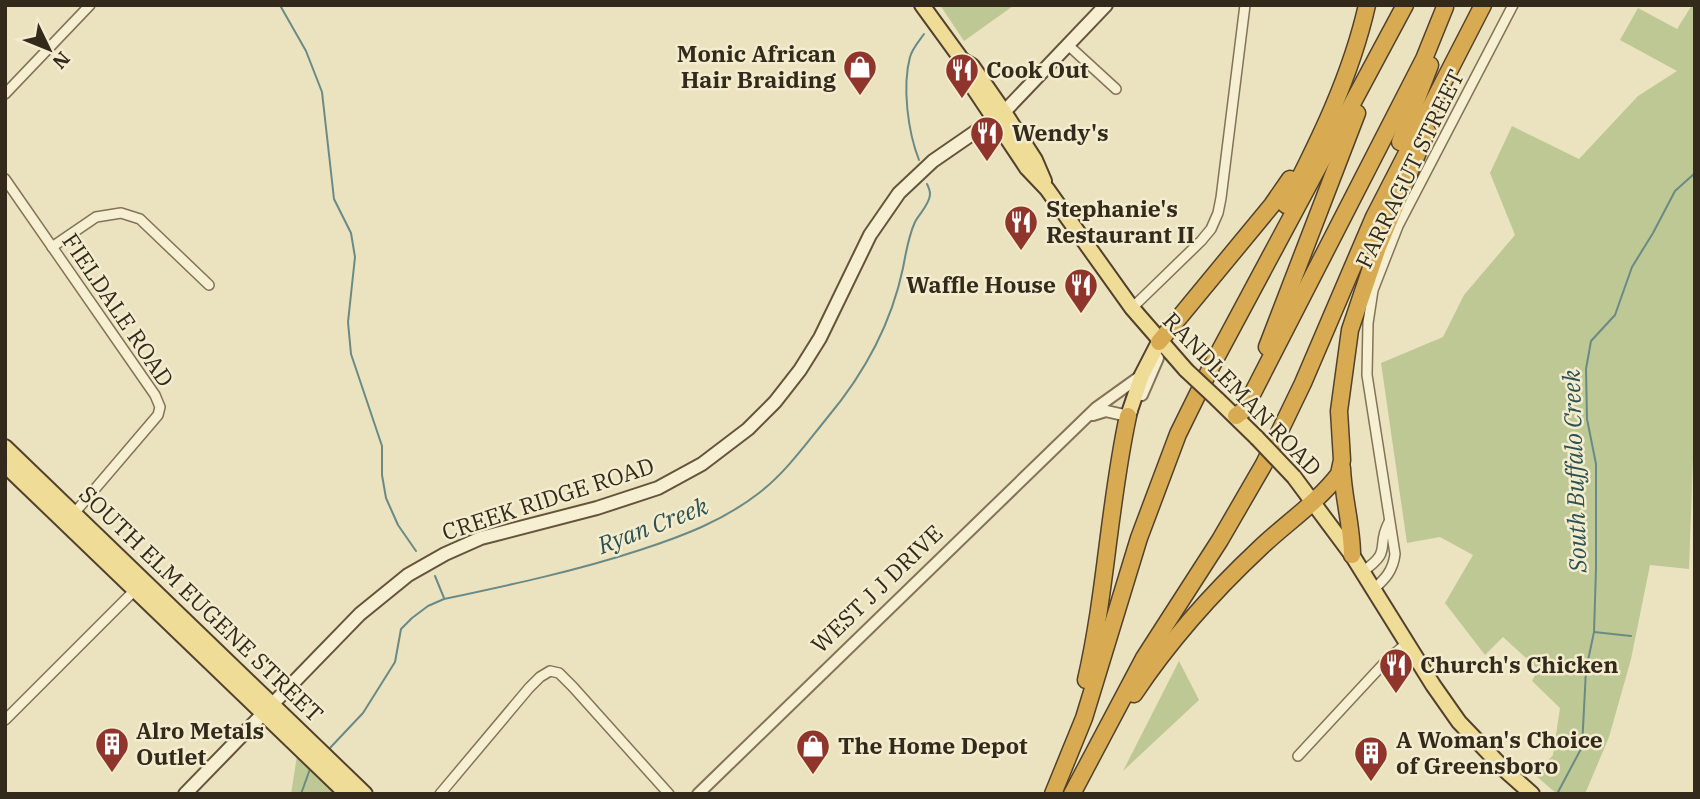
<svg xmlns="http://www.w3.org/2000/svg" width="1700" height="799" font-family="'IBM Plex Serif',serif">
  <style>
    .green { fill: #bdc894 }
    .lines { fill: none; stroke-linecap: round; stroke-linejoin: round }
    .stream { stroke: #6a8a86; stroke-width: 2 }
    .minor-casing { stroke: #837358; stroke-width: 12 }
    .tertiary-casing { stroke: #837358; stroke-width: 14 }
    .secondary-casing { stroke: #65543c; stroke-width: 16 }
    .primary-casing { stroke: #51412d; stroke-width: 18 }
    .motorway-casing { stroke: #51412d; stroke-width: 19 }
    .minor { stroke: #f7efd2; stroke-width: 9 }
    .tertiary { stroke: #f7efd2; stroke-width: 10 }
    .secondary { stroke: #f7efd2; stroke-width: 12 }
    .primary { stroke: #eedc97; stroke-width: 14 }
    .motorway { stroke: #d8ab52; stroke-width: 16 }
    .primary-bridge-casing { stroke: #51412d; stroke-width: 18; stroke-linecap: butt }
    .primary-bridge { stroke: #eedc97; stroke-width: 14 }
    .labels { text-anchor: middle; stroke-width: 5; stroke-linejoin: round; paint-order: stroke }
    .poi-label { font-size: 23px; font-weight: bold; fill: #332a1c; stroke: #f3ecce; text-anchor: start }
    .street-label { font-size: 23px; fill: #332a1c; stroke: #f3ecce }
    .water-label { font-size: 24px; font-style: italic; fill: #2c5152; stroke: #f3ecce }
  </style>
  <rect width="100%" height="100%" fill="#ebe3bf"/>
  <g class="green">
    <polygon points="940,5 1013,5 1013,6 964,41"/>
    <polygon points="1692,5 1695,5 1695,457 1693,458 1689,569 1650,565 1631,659 1609,737 1585,794 1557,794 1535,775 1553,755 1560,708 1532,681 1538,669 1503,637 1485,655 1445,603 1473,555 1440,537 1407,543 1381,363 1443,337 1464,295 1515,235 1490,173 1512,126 1579,159 1638,96 1677,71 1620,40 1638,8 1677,29"/>
    <polygon points="1179,661 1199,700 1123,771"/>
    <polygon points="297,756 336,794 291,794"/>
  </g>
  <g class="lines">
    <g class="stream">
      <polyline points="281,7 306,51 322,92 334,199 351,233 355,257 348,322 351,354 382,446 382,475 386,498 398,525 416,551"/>
      <path d="M919 160C908 132 902 87 910 57 912 49 919 41 924 34"/>
      <polyline points="435,576 444,598"/>
      <polyline points="1594,632 1631,636"/>
      <path d="M329 749 363 713 395 662 401 629 412 618 428 606 444 599C510 585 576 571 640 550 683 536 723 521 759 493 785 473 806 444 827 418 864 374 891 325 903 268 906 253 908 237 915 222 919 214 930 204 930 194 930 192 928 186 927 184"/>
      <polyline points="301,794 310,769"/>
      <polyline points="1557,794 1582,747 1586,670 1594,632 1596,569 1596,464 1587,419 1586,369 1591,341 1615,315 1632,267 1653,233 1675,191 1695,173"/>
    </g>
    <g class="minor-casing">
      <g id="minor">
        <polyline points="1068,45 1116,89"/>
        <polyline points="5,94 90,5"/>
        <polyline points="5,179 155,395 160,407 158,415 71,517"/>
        <polyline points="52,247 96,217 121,213 140,219 209,285"/>
        <polyline points="1132,308 1201,241 1211,229 1218,213 1221,198 1245,5"/>
        <path d="M1362 572C1394 550 1375 548 1389 522"/>
        <path d="M1373 590C1385 579 1393 571 1395 554L1367 375 1368 323 1373 290 1398 226 1513 5"/>
        <polyline points="5,720 138,587"/>
        <polyline points="1298,756 1387,660 1407,643"/>
        <polyline points="440,794 529,688 540,677 550,671 559,673 573,687 669,794"/>
      </g>
    </g>
    <g class="tertiary-casing">
      <g id="tertiary">
        <polyline points="1142,395 1158,358"/>
        <polyline points="1093,415 1106,411 1128,416 1132,411"/>
        <polyline points="698,794 1096,408 1142,375"/>
      </g>
    </g>
    <g class="secondary-casing">
      <polyline id="secondary" points="185,794 360,614 408,575 445,554 481,538 597,508 658,488 702,464 748,429 775,402 800,370 820,338 870,235 899,193 933,161 1004,112 1106,5"/>
    </g>
    <g class="primary-casing">
      <g id="primary">
        <polyline points="922,5 962,60 972,66 1004,112 1035,160 1044,181"/>
        <polyline points="962,60 963,72 1027,168 1047,189 1132,308 1186,370"/>
        <polyline points="1217,399 1257,438"/>
        <polyline points="1128,416 1142,375 1159,342"/>
        <polyline points="5,447 365,794"/>
        <polyline points="5,465 347,794"/>
        <polyline points="1294,477 1352,555 1433,685 1459,722 1505,770 1532,794"/>
      </g>
    </g>
    <g class="motorway-casing">
      <g id="motorway">
        <polyline points="1400,142 1430,65"/>
        <path d="M1286 205C1319 141 1351 76 1367 5"/>
        <polyline points="1159,342 1272,205 1290,179"/>
        <polyline points="1267,347 1357,113"/>
        <polyline points="1236,416 1244,410 1424,59 1445,7"/>
        <path d="M1342 468C1343 497 1352 526 1352 555"/>
        <path d="M1086 680C1106 593 1109 503 1128 416"/>
        <path d="M1134 694C1170 640 1213 592 1260 548 1285 524 1318 502 1339 474L1342 460 1339 411 1350 330 1378 247 1427 131"/>
        <polyline points="1053,794 1084,718 1139,538 1178,434 1210,369 1405,5"/>
        <polyline points="1072,794 1144,658 1220,540 1264,464 1303,383 1374,217 1483,5"/>
      </g>
    </g>
    <use href="#minor" class="minor"/>
    <use href="#tertiary" class="tertiary"/>
    <use href="#secondary" class="secondary"/>
    <use href="#primary" class="primary"/>
    <use href="#motorway" class="motorway"/>
    <g class="primary-bridge-casing">
      <g id="primary-bridge">
        <polyline points="1186,370 1217,399"/>
        <polyline points="1257,438 1294,477"/>
      </g>
    </g>
    <use href="#primary-bridge" class="primary-bridge"/>
  </g>
  <defs>
    <g id="shop-pin" transform="scale(1.75)"><path d="M0 17L-7.5 6A9.5 9.5 0 1 1 7.5 6Z" fill="#8f352b" stroke="#f3ecce"/><path d="M-5-2.5h2.3a2.7 3.5 0 0 1 5.4 0H5L5.5 6h-11ZM-1.5-2.5h3a1.5 2.3 0 0 0-3 0Z" fill="#fff"/></g>
    <g id="restaurant-pin" transform="scale(1.75)"><path d="M0 17L-7.5 6A9.5 9.5 0 1 1 7.5 6Z" fill="#8f352b" stroke="#f3ecce"/><path d="M-5-6h1v4h1v-4h1v4h1v-4h1v5L-1.5 .5V6h-2V.5L-5-1ZM5-6V6H3V1.5H1.5Q1.5-4 5-6Z" fill="#fff"/></g>
    <g id="building-pin" transform="scale(1.75)"><path d="M0 17L-7.5 6A9.5 9.5 0 1 1 7.5 6Z" fill="#8f352b" stroke="#f3ecce"/><path d="M-4-6H4V6H1V3H-1V6H-4ZM-2.5-4.3h1.7v1.8h-1.7ZM.8-4.3h1.7v1.8H.8ZM-2.5-1h1.7V.8h-1.7ZM.8-1h1.7V.8H.8Z" fill="#fff"/></g>
  </defs>
  <g fill-rule="evenodd">
    <use href="#shop-pin" x="860" y="67"/>
    <use href="#restaurant-pin" x="962" y="70"/>
    <use href="#restaurant-pin" x="987" y="133"/>
    <use href="#restaurant-pin" x="1021" y="222"/>
    <use href="#restaurant-pin" x="1081" y="285"/>
    <use href="#restaurant-pin" x="1396" y="665"/>
    <use href="#building-pin" x="112" y="744"/>
    <use href="#shop-pin" x="813" y="746"/>
    <use href="#building-pin" x="1371" y="753"/>
  </g>
  <g class="labels">
    <g class="poi-label">
      <text x="836" y="62" text-anchor="end">Monic African<tspan x="836" dy="26">Hair Braiding</tspan></text>
      <text x="986" y="78">Cook Out</text>
      <text x="1012" y="141">Wendy's</text>
      <text x="1046" y="217">Stephanie's<tspan x="1046" dy="26">Restaurant II</tspan></text>
      <text x="1056" y="293" text-anchor="end">Waffle House</text>
      <text x="1420" y="673">Church's Chicken</text>
      <text x="136" y="739">Alro Metals<tspan x="136" dy="26">Outlet</tspan></text>
      <text x="1396" y="748">A Woman's Choice<tspan x="1396" dy="26">of Greensboro</tspan></text>
      <text x="838" y="754">The Home Depot</text>
    </g>
    <g class="street-label">
      <text transform="translate(1410 169) rotate(-64)" y="8">FARRAGUT STREET</text>
      <text transform="translate(118 310) rotate(56)" y="8">FIELDALE ROAD</text>
      <text transform="translate(1242 394) rotate(46)" y="8">RANDLEMAN ROAD</text>
      <text transform="translate(548 499) rotate(-18)" y="8">CREEK RIDGE ROAD</text>
      <text transform="translate(877 589) rotate(-44)" y="8">WEST J J DRIVE</text>
      <text transform="translate(201 604) rotate(44)" y="8">SOUTH ELM EUGENE STREET</text>
    </g>
    <g class="water-label">
      <text transform="translate(1575 471) rotate(-92)" y="8">South Buffalo Creek</text>
      <text transform="translate(653 526) rotate(-21)" y="8">Ryan Creek</text>
    </g>
  </g>
  <rect width="1700" height="799" fill="none" stroke="#332a1c" stroke-width="14"/>
  <g transform="translate(49 49) rotate(133)" stroke="#f3ecce" stroke-width="5" paint-order="stroke">
  <path d="M0-5L12 26L0 18L-12 26Z" fill="#332a1c"/>
  <text y="-10" font-size="19" font-weight="bold" text-anchor="middle" fill="#332a1c">N</text>
  </g>
</svg>
